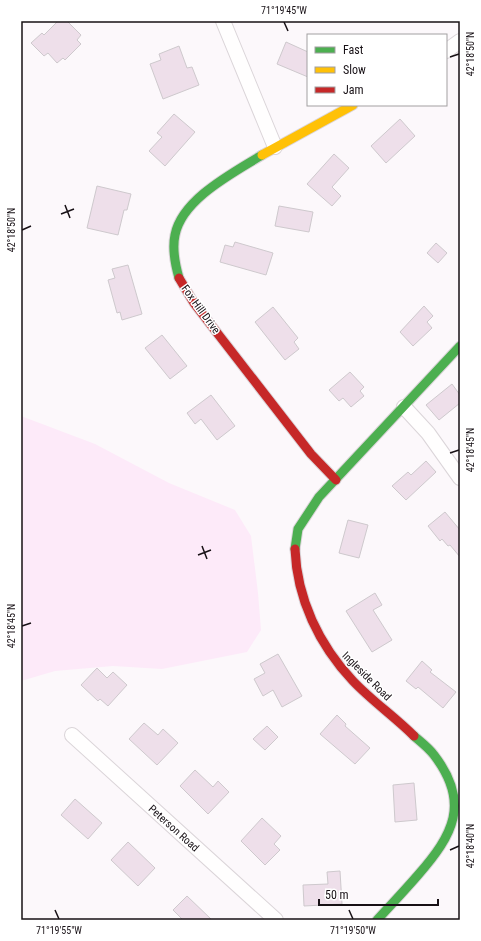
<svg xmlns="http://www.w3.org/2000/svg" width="481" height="941" font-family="'Roboto Condensed',sans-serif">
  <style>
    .green { fill: #fdeaf9 }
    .building { fill: #eedfea; stroke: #cec9cd }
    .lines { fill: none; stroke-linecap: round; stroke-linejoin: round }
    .street-casing { stroke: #dbd5d9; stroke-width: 16 }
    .fast-casing { stroke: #dbd5d9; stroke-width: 11 }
    .slow-casing { stroke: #dbd5d9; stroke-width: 11 }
    .jam-casing { stroke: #dbd5d9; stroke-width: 11 }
    .street { stroke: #fffefe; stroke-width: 14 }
    .fast { stroke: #4caf50; stroke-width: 9 }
    .slow { stroke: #ffc107; stroke-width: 9 }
    .jam { stroke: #c62828; stroke-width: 9 }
    .ticks { fill: none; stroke: #171015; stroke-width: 1.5 }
    .labels { text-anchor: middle; stroke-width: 3; stroke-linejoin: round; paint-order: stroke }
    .street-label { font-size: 11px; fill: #171015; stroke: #fff }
    .neatline { fill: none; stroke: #171015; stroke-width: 1.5 }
    .ticks-label { font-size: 10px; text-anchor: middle; fill: #171015 }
  </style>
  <rect width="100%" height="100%" fill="#fcf8fb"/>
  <polygon class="green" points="21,416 95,444 169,483 235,510 251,536 258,593 261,630 247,652 162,669 113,666 55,671 21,681"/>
  <g class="building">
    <polygon points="58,21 67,21 81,35 77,40 81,44 65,60 63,58 57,63 48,53 44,56 31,43 42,33 44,35"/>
    <polygon points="286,42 308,52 308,77 277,64"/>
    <polygon points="179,46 187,68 192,67 199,85 163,99 150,64 161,60 159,54"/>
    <polygon points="174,114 195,132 165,166 149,151 162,137 157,133"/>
    <polygon points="400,119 415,136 386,163 371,146"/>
    <polygon points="334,154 349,168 332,187 341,196 332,206 307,184"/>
    <polygon points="97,186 131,194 127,210 124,210 118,235 87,228"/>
    <polygon points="279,206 313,212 309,232 275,226"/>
    <polygon points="235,242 273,253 266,275 220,262 225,245 233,247"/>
    <polygon points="436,243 447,253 438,263 427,253"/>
    <polygon points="128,265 142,314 122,320 120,312 117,313 108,280 115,278 112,269"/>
    <polygon points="424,306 433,316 427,322 432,328 413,346 400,332"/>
    <polygon points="273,307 298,338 294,342 299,349 285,360 255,322"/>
    <polygon points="162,335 187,366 170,379 145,348"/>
    <polygon points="350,372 364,387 360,391 364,396 351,407 343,398 339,401 329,390"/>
    <polygon points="452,384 460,395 460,403 439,420 426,405"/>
    <polygon points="211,395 235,426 217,440 201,419 195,424 187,413"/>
    <polygon points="426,461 436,472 406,500 392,486 408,472 411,475"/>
    <polygon points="445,512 460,530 460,557 450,545 448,546 442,539 440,541 428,526"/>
    <polygon points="348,520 368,525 359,558 339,553"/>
    <polygon points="375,593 382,605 373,610 392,640 372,652 346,611"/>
    <polygon points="278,654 302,696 282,707 273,690 263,696 254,679 265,673 260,664"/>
    <polygon points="422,661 432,670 430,672 456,692 443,708 418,687 416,689 406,681"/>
    <polygon points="97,668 107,678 113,672 127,685 108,706 100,699 98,701 81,685"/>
    <polygon points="337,715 346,724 345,726 370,748 355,764 320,734"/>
    <polygon points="144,723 158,735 163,729 178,743 157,765 129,739"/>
    <polygon points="267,726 278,737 265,750 253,739"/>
    <polygon points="195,770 213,787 218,781 229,792 208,814 180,786"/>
    <polygon points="414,783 417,820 395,822 393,785"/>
    <polygon points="75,799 102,823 88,839 61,815"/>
    <polygon points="262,818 281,836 274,844 280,850 265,865 241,841"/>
    <polygon points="128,842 155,868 138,886 111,860"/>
    <polygon points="340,871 342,904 304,906 303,885 328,884 327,872"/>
    <polygon points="187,896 212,920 183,920 173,910"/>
  </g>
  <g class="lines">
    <g class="street-casing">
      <g id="street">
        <polyline points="223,21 275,147"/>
        <polyline points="446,51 460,41"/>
        <polyline points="404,407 428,433 460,478"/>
        <polyline points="72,735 276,920"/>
      </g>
    </g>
    <g class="fast-casing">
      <g id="fast">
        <path d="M179 278C175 264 172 249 175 235 182 199 233 173 262 155"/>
        <polyline points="295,549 298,529 319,497 460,346"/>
        <path d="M377 920C391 905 405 890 418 875 453 835 471 803 434 755 429 748 421 742 414 736"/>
      </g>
    </g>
    <g class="slow-casing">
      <polyline id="slow" points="262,155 353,105"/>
    </g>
    <g class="jam-casing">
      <g id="jam">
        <polyline points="179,278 194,303 311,454 336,480"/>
        <path d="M295 549C297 599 319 645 353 681 372 701 395 717 414 736"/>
      </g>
    </g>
    <use href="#street" class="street"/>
    <use href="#fast" class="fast"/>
    <use href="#slow" class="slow"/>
    <use href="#jam" class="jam"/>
  </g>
  <path class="ticks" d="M284 22 288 31M450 57 459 54M65 205 70 218M61 214 74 209M22 230 31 226M450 453 459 450M202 546 207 559M198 555 211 550M22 626 31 623M450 850 459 846M55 910 59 919M349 910 353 919"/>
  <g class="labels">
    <g class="street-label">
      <text transform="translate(201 309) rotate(54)" y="4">Fox Hill Drive</text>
      <text transform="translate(367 676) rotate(45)" y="4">Ingleside Road</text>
      <text transform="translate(174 828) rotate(42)" y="4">Peterson Road</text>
    </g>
  </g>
  <rect width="481" height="941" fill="none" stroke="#ffffff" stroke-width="44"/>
  <rect x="307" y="34" width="140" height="72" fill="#ffffff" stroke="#a29fa1"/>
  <rect x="315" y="47" width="20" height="6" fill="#4caf50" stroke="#a29fa1"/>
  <text x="343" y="54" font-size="12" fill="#171015">Fast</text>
  <rect x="315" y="67" width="20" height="6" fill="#ffc107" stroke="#a29fa1"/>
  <text x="343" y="74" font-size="12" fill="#171015">Slow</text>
  <rect x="315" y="87" width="20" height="6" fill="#c62828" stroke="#a29fa1"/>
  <text x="343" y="94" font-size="12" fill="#171015">Jam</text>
  <path d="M319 899v6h119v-6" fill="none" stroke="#171015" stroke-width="2"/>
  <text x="325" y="899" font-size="12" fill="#171015" stroke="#ffffff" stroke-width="3" paint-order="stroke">50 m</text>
  <rect x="22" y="22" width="437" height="897" class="neatline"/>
  <g class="ticks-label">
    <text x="284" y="14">71°19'45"W</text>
    <text transform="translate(470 54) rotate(-90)" y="4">42°18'50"N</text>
    <text transform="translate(11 230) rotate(-90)" y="4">42°18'50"N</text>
    <text transform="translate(470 450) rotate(-90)" y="4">42°18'45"N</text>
    <text transform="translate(11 626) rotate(-90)" y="4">42°18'45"N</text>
    <text transform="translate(470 846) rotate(-90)" y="4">42°18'40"N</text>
    <text x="59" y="934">71°19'55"W</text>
    <text x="353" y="934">71°19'50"W</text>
  </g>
</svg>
